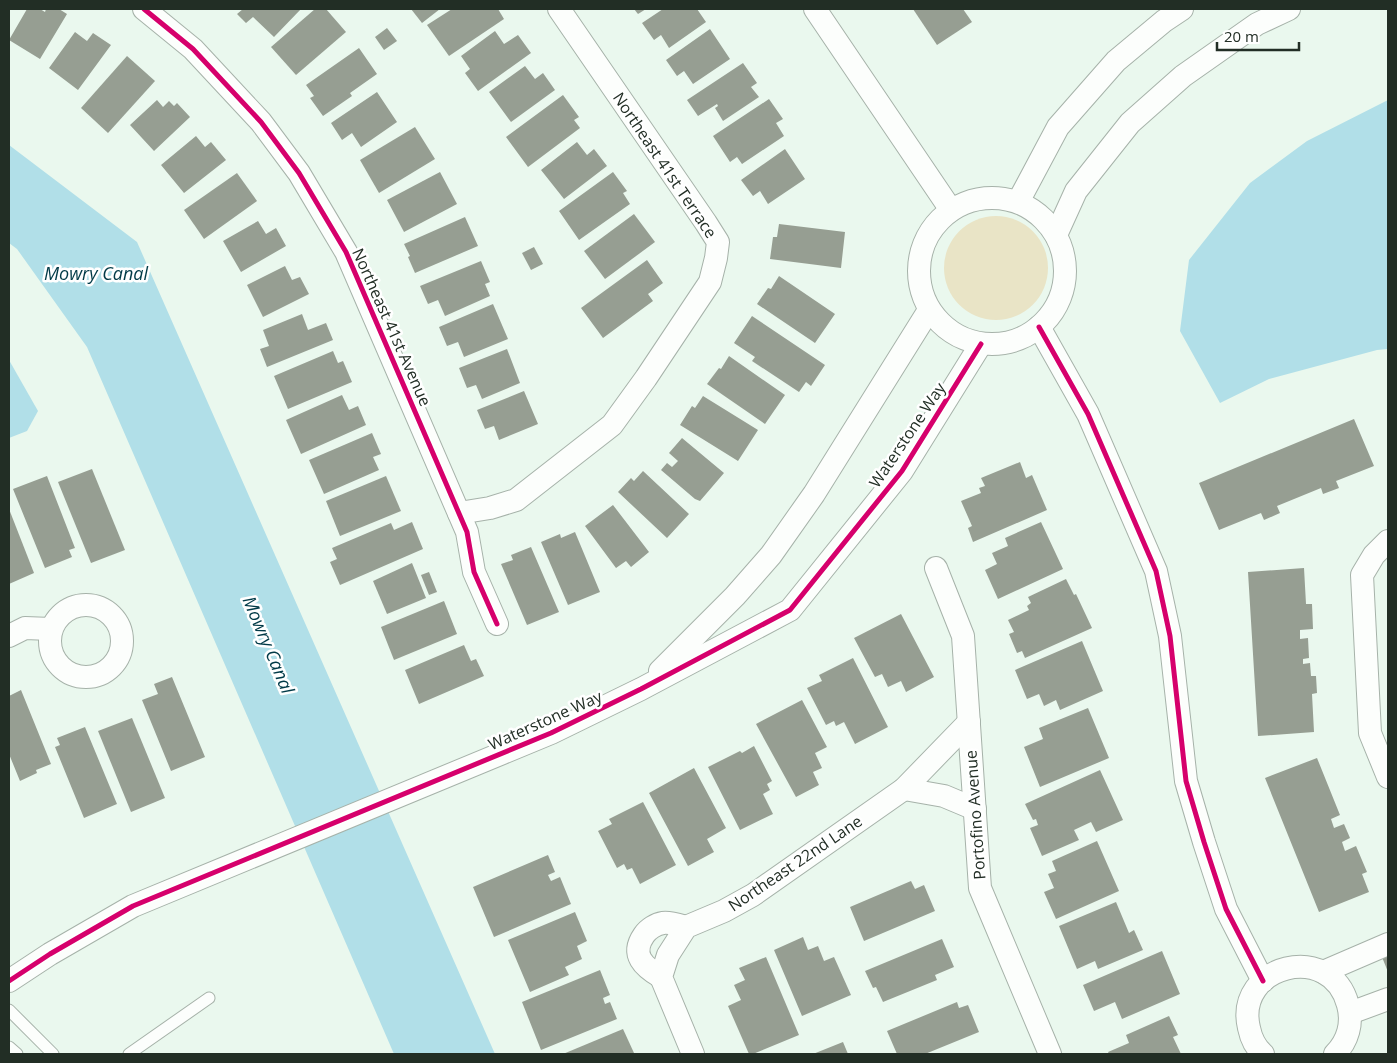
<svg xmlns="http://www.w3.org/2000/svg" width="1397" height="1063" font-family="'Open Sans',sans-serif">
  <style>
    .green { fill: #e9e4c6 }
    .water { fill: #b1dfe8 }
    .building { fill: #969e92 }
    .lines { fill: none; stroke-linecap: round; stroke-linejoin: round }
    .service-casing { stroke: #a6b2a9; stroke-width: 13 }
    .minor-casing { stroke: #a6b2a9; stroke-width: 24 }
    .service { stroke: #fcfefc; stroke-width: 11 }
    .minor { stroke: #fcfefc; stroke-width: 22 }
    .cycleway-casing { stroke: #fff; stroke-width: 8 }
    .cycleway { stroke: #d6006c; stroke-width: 5 }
    .labels { text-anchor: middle; stroke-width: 5; stroke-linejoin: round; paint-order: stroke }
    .street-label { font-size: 16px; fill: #222e25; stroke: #fff }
    .water-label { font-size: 18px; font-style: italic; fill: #013a47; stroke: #fff }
  </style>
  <rect width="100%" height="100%" fill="#eaf8ee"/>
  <circle class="green" cx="996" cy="268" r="52"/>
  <g class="water">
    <polygon points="1388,100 1388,349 1377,350 1269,379 1220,403 1180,331 1189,260 1250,183 1307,141"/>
    <polygon points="9,145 137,242 495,1054 394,1054 87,347 17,249 9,243"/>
    <polygon points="9,360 38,411 27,431 9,438"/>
  </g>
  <g class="building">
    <polygon points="27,9 40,9 45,12 46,9 59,9 67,14 40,59 9,40"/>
    <polygon points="243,9 301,9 274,37 253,17 246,23 237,14"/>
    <polygon points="315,9 326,9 346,32 296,75 271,47"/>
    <polygon points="411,9 440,9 422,23"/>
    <polygon points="452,9 498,9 504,19 449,56 427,25"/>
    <polygon points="634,9 646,9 638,14"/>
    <polygon points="663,9 697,9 706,22 669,48 661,35 654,40 642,23"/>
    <polygon points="913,9 963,9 972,22 937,45"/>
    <polygon points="387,28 397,41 384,50 375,37"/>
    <polygon points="710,29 730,59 693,84 684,71 677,76 666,60"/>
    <polygon points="495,31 504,44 518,35 531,53 478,91 465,73 470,69 461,56"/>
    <polygon points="75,32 87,41 93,33 111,45 78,90 49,68"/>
    <polygon points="359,48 377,74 350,93 352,96 323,116 310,98 314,96 306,85"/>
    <polygon points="127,56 155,81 108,133 81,108"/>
    <polygon points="743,63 757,83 751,87 759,97 723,121 715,108 718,106 717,104 698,116 687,100"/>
    <polygon points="525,66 535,79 543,73 555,90 511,122 489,92"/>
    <polygon points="377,92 397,122 361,147 352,133 342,140 331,123"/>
    <polygon points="563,95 579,117 574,120 580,128 528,167 506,137"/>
    <polygon points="769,99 783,119 776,123 784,136 742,164 737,157 730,162 713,136"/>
    <polygon points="157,100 163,107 169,101 174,106 177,103 190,117 154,151 130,125"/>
    <polygon points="415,127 435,159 379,193 360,160"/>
    <polygon points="196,136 205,147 211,142 226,160 184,193 161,165"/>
    <polygon points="577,142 587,155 594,149 607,166 564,199 541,170"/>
    <polygon points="785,149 805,179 768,204 760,191 753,196 741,180"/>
    <polygon points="440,172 457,204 404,232 387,200"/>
    <polygon points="613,172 627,191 623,193 630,204 579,240 559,211"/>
    <polygon points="237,173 257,201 204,239 184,210"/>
    <polygon points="634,214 655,242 605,279 584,251"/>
    <polygon points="465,217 478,246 415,273 408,257 410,256 404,244"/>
    <polygon points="258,221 266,234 276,228 286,246 241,272 223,241"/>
    <polygon points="779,224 845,232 841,268 770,259 773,237 777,237"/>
    <polygon points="534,247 543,264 531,270 522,253"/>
    <polygon points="647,260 663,283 648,294 653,301 603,338 581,308"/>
    <polygon points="481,261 490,282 485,284 490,296 445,316 438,300 428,304 420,286"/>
    <polygon points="285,266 292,280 300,277 309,294 263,317 247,285"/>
    <polygon points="779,276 835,314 815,343 757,304 768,288 771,289"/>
    <polygon points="493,304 508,339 464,357 458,342 447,346 439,327"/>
    <polygon points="302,314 308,330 326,323 333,340 267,367 260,349 269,346 263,330"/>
    <polygon points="752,316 825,365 811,386 806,382 799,392 752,361 755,357 734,343"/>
    <polygon points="507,349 520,383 482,399 476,385 467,388 459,368"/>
    <polygon points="333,351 338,363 343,361 352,382 288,409 274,376"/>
    <polygon points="729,356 785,395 765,424 707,384 719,368 721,369"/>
    <polygon points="524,391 538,424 499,440 494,426 485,429 477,410"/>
    <polygon points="342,395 349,410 358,406 366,425 301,454 286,420"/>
    <polygon points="703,396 758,430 738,461 680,425 692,406 695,408"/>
    <polygon points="1354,419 1374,466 1336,481 1339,488 1323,494 1321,488 1277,506 1280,513 1264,520 1261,513 1219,530 1199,483"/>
    <polygon points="372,433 381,454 373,457 379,470 324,494 309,460"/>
    <polygon points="682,438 724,473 700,501 695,499 661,470 667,463 672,467 678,461 669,453"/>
    <polygon points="1020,462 1026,478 1032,475 1047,510 973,542 968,528 972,526 961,501 981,493 979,488 985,486 981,478"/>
    <polygon points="92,469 125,550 91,563 58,482"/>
    <polygon points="643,471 689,514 667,538 618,492 631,478 634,481"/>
    <polygon points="47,476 75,548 69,550 72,557 45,568 13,489"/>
    <polygon points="386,476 401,511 340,536 326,501"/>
    <polygon points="613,505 649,552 631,567 626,561 616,568 585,526"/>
    <polygon points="9,509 34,573 9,584"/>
    <polygon points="412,522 423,549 340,585 330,562 337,559 332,548 391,523 394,530"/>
    <polygon points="1041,522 1063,569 998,599 985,570 997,564 992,553 1008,546 1005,538"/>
    <polygon points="575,532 600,592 568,605 541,542 560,534 561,538"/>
    <polygon points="531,547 559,612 527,625 501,564 513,560 511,555"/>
    <polygon points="412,563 426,598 387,614 373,581"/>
    <polygon points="1304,568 1306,604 1312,604 1313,629 1300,630 1300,639 1308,638 1309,658 1303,659 1303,664 1310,663 1311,676 1316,676 1317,693 1312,694 1314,732 1258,736 1248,572"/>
    <polygon points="429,572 437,592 429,595 421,575"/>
    <polygon points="1066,579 1074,595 1076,594 1092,628 1025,658 1022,651 1017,653 1009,634 1014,632 1008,620 1029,610 1027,606 1031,603 1028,597"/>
    <polygon points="444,601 457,634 394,660 381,627"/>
    <polygon points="901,614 934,677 906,692 901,681 888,687 882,674 875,677 854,638"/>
    <polygon points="1082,641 1103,691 1060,710 1056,700 1044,706 1039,694 1027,699 1015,670"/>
    <polygon points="464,645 471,661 476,659 484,676 419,704 405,670"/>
    <polygon points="853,658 888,727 855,744 844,722 836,726 834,721 826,725 807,688 822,681 819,675"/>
    <polygon points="172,677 205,757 171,771 142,700 158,694 154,684"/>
    <polygon points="21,690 51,764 36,770 37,773 20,781 9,754 9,696"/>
    <polygon points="802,700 827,747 815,753 822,768 813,772 819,785 796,797 756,724"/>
    <polygon points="1088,708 1109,758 1040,787 1024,747 1043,739 1039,728"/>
    <polygon points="132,718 165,798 131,812 98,731"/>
    <polygon points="85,727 117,804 84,818 55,747 60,745 57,738"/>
    <polygon points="754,746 772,781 767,784 770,790 763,794 773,814 740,830 708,767 740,751 742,753"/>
    <polygon points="1317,758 1340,815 1331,819 1334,828 1344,824 1350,838 1342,842 1345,851 1356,846 1367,872 1362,874 1369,892 1319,912 1265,778"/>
    <polygon points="694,768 726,828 707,839 714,852 688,866 649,793"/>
    <polygon points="1100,770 1123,820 1096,832 1091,822 1074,830 1079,840 1042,856 1030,828 1038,825 1036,819 1033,820 1025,804"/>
    <polygon points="643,802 676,865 640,884 632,868 627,870 624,864 617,868 598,831 612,824 609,819"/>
    <polygon points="1097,841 1119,891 1056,919 1044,892 1054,888 1048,874 1056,871 1052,861"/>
    <polygon points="548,855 555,872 548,875 551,881 560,877 571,904 494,937 473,887"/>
    <polygon points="911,881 915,889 924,885 935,911 864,941 850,907"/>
    <polygon points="1116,902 1129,933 1134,930 1143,950 1098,969 1095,961 1077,969 1059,926"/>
    <polygon points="575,912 587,941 577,946 582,959 565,967 569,975 530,992 508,940"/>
    <polygon points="803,937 808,950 818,946 824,961 834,957 851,995 802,1016 774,950"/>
    <polygon points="942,939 954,967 935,975 937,980 883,1002 876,987 873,988 865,971"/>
    <polygon points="1162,951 1180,994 1122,1019 1115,1002 1094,1011 1083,985"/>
    <polygon points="1388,954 1388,972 1382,957"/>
    <polygon points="766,957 799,1035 753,1054 749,1054 728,1006 741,1000 734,985 745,980 739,968"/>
    <polygon points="600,970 610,995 603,998 605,1004 610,1002 617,1019 541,1050 522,1002"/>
    <polygon points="957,1002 959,1008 968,1005 979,1032 925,1054 897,1054 887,1031"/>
    <polygon points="1169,1016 1178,1035 1173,1037 1181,1054 1109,1054 1108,1052 1129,1043 1126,1035"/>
    <polygon points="623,1029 634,1053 632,1054 563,1054"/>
    <polygon points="843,1042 848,1054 813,1054"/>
  </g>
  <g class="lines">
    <g class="service-casing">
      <g id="service">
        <polyline points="9,1010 53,1054"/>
        <polyline points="9,1047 17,1054"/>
        <polyline points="129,1054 209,998"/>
      </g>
    </g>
    <g class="minor-casing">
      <g id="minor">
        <polyline points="144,9 193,49 261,122 299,173 346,252 467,532 474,572 497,624"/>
        <polyline points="815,9 951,210"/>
        <circle cx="992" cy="271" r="73"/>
        <polyline points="1018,202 1058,127 1116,61 1164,21 1182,9"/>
        <polyline points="1056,235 1076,191 1130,123 1183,76 1257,24 1289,9"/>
        <polyline points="1039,327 1088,414 1156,571 1170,636 1186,781 1204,842 1226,909 1263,981"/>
        <polyline points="459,513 490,508 516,500 612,425 646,378 710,282 716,258 718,242 706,223 559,9"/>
        <polyline points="1388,541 1374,555 1362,575 1370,733 1388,777"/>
        <polyline points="936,568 963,636 980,888 1050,1054"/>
        <circle cx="86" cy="641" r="36"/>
        <polyline points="9,636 25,628 51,629"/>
        <polyline points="660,671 735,596 771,555 814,494 929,310"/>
        <polyline points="904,789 944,796 975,809"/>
        <polyline points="1323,972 1388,944"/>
        <path d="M661 977C644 967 630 955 644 935 648 929 656 924 663 923 670 922 679 925 686 927"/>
        <polyline points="9,981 50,954 133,906 551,733 641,689 790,610 902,471 981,344"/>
        <polyline points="1350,1013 1388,999"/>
        <polyline points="693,1054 661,977 668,955 686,927 724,911 753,895 904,789 969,722"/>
        <path d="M1263 1054C1255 1047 1251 1038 1249 1028 1234 965 1331 940 1348 1005 1353 1023 1348 1041 1335 1054"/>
      </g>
    </g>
    <use href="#service" class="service"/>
    <use href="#minor" class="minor"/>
    <g class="cycleway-casing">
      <g id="cycleway">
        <polyline points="144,9 193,49 261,122 299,173 346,252 467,532 474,572 497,624"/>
        <polyline points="1039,327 1088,414 1156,571 1170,636 1186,781 1204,842 1226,909 1263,981"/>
        <polyline points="9,981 50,954 133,906 551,733 641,689 790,610 902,471 981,344"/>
      </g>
    </g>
    <use href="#cycleway" class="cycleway"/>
  </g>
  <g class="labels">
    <g class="street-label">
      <text transform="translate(665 165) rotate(56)" y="6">Northeast 41st Terrace</text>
      <text transform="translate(392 327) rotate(66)" y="6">Northeast 41st Avenue</text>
      <text transform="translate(907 435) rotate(-56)" y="6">Waterstone Way</text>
      <text transform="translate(545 720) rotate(-24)" y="6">Waterstone Way</text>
      <text transform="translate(975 815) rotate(-94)" y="6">Portofino Avenue</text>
      <text transform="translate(795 863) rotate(-34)" y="6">Northeast 22nd Lane</text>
    </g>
    <g class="water-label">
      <text x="96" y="280">Mowry Canal</text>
      <text transform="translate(268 645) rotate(67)" y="6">Mowry Canal</text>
    </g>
  </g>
  <rect width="1397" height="1063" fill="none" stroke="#222e25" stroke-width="20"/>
  <path d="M1217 42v8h82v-8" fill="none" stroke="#222e25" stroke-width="2.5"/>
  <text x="1224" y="42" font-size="15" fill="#222e25" stroke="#ffffff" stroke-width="4" paint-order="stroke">20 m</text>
</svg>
